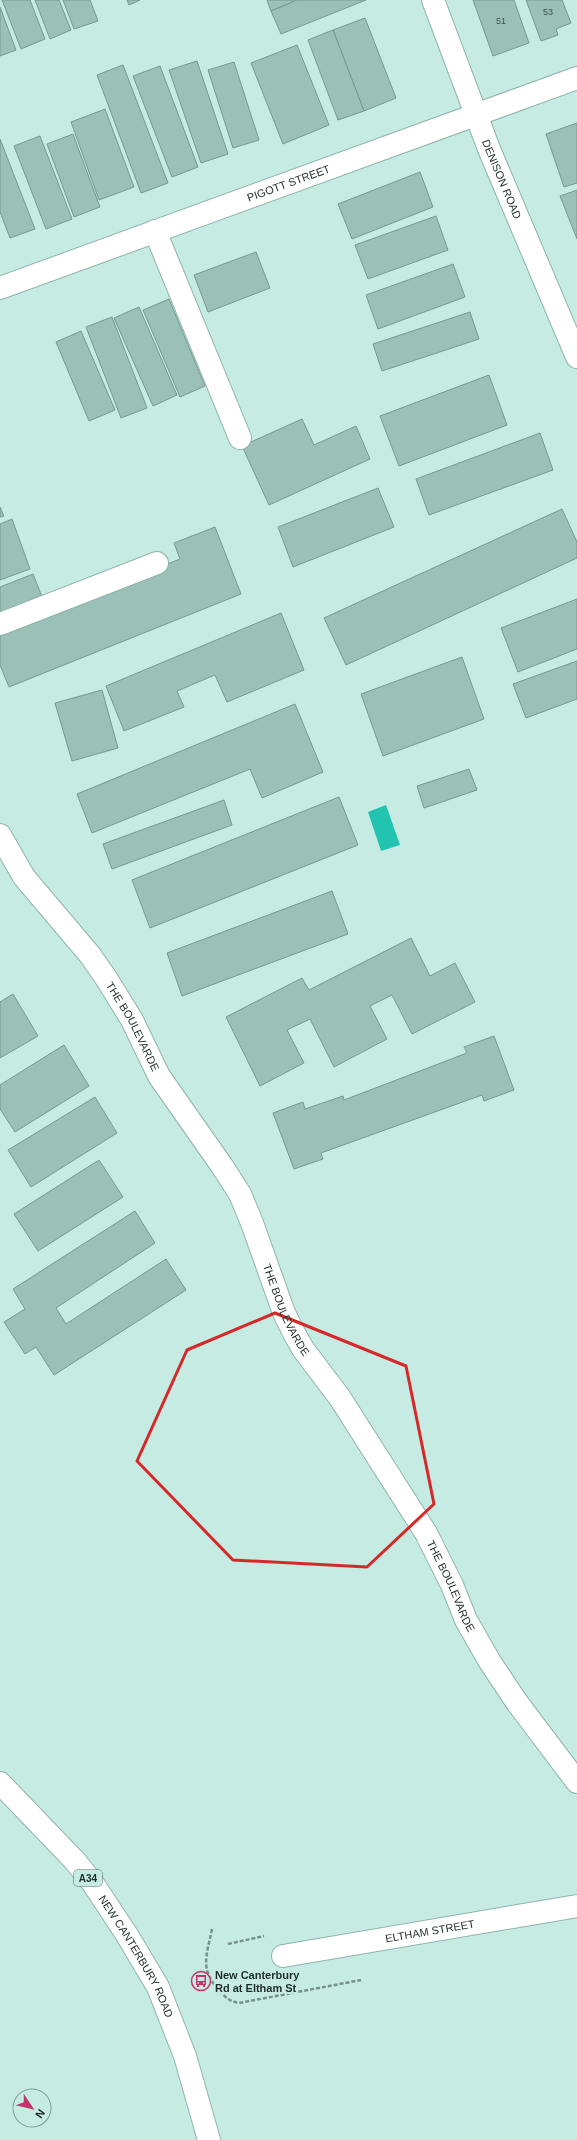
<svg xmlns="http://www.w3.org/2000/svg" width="577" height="2140" font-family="Arial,sans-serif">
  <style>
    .water { fill: #22c4af }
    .building { fill: #9bc0b8; stroke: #769991 }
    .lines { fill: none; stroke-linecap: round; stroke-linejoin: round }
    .minor-casing { stroke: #90b4ac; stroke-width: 24 }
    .highway-casing { stroke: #90b4ac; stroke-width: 24 }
    .path { stroke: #76918b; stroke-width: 2.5; stroke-dasharray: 4 2; stroke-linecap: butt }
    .minor { stroke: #fff; stroke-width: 22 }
    .highway { stroke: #fff; stroke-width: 22 }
    .marked { fill: none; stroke: #d62828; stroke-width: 3; stroke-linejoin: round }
    .labels { text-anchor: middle; stroke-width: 4; stroke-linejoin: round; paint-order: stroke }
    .number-label { font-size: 9px; fill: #3d524e }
    .shield { fill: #c5ebe3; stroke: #506662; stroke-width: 1 }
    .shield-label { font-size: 10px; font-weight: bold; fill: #1e2d2a }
    .street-label { font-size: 11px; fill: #1e2d2a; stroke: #c5ebe3 }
    .poi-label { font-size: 11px; font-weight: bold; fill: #1e2d2a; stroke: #c5ebe3; text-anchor: start }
  </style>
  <rect width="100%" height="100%" fill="#c5ebe3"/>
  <polygon class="water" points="386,805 400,845 381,851 368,812"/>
  <g class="building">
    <polygon points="2,0 30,0 45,39 21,49"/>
    <polygon points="35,0 59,0 71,30 50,39"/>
    <polygon points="63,0 90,0 98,21 74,29"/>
    <polygon points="127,0 140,0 129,5"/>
    <polygon points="267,0 297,0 271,11"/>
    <polygon points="297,0 366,0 281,34 271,11"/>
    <polygon points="473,0 514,0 529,43 493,56"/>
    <polygon points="526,0 562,0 571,23 556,29 558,35 541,41"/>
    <polygon points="0,7 16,50 0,56"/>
    <polygon points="365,18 396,98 364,111 333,30"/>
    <polygon points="333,30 364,111 338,120 308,40"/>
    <polygon points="297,45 329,125 283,144 251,63"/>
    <polygon points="197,61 228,154 201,163 169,70"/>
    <polygon points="234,62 259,140 233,148 208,70"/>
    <polygon points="123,65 168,183 141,193 97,75"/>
    <polygon points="160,66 198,167 172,177 133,76"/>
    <polygon points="105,109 134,187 99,200 71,122"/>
    <polygon points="577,123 577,183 564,187 546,134"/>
    <polygon points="73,134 100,207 74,217 47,144"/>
    <polygon points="40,136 72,219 46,229 14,146"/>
    <polygon points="0,139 35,229 10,238 0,212"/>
    <polygon points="420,172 433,207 352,239 338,204"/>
    <polygon points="577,190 577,239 560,196"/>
    <polygon points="436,216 448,250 368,279 355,245"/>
    <polygon points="256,252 270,288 208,312 194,275"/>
    <polygon points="453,264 465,297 378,329 366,295"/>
    <polygon points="169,299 205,386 180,397 143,310"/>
    <polygon points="139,307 177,395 153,406 114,318"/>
    <polygon points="470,312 479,339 382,371 373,344"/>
    <polygon points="112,317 147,408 121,418 86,327"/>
    <polygon points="81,331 115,410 89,421 56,342"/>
    <polygon points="489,375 507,425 399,466 380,416"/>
    <polygon points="302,419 314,445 356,426 370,459 269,505 242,446"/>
    <polygon points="540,433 553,470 429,515 416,479"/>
    <polygon points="378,488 394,527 293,567 278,527"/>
    <polygon points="0,507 4,516 0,517"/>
    <polygon points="562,509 577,542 577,558 346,665 324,618"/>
    <polygon points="12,519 30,569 0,580 0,524"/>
    <polygon points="215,527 241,594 9,687 0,665 0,631 180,559 174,543"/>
    <polygon points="33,574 44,602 0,618 0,587"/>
    <polygon points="577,599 577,649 518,672 501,628"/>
    <polygon points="281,613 304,670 227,702 215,675 177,691 184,707 124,731 106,686"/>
    <polygon points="462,657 484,719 383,756 361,694"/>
    <polygon points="577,661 577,699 526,718 513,684"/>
    <polygon points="102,690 118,748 72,761 55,703"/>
    <polygon points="295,704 323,772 262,798 250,769 92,833 77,794"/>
    <polygon points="469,769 477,790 424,808 417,786"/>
    <polygon points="339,797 358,845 150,928 132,880"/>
    <polygon points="224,800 232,825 112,869 103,844"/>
    <polygon points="332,891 348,934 182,996 167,953"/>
    <polygon points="411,938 430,976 455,963 475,1002 412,1034 392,995 370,1006 387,1039 334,1067 310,1019 287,1030 304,1063 260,1086 226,1017 302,978 309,990"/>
    <polygon points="13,994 38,1036 0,1058 0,1002"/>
    <polygon points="494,1036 514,1090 484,1101 482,1095 321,1153 323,1159 294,1169 273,1113 303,1102 305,1109 343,1096 344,1100 467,1053 464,1047"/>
    <polygon points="64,1045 89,1086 15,1132 0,1109 0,1085"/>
    <polygon points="95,1097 117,1133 31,1187 8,1150"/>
    <polygon points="99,1160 123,1197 38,1251 14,1214"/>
    <polygon points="135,1211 155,1243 56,1308 66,1324 166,1259 186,1290 54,1375 36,1347 25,1354 4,1322 25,1309 13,1289"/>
  </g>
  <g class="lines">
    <g class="minor-casing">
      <g id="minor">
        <path id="s1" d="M433 0 489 149 577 357"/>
        <polyline points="155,231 240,438"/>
        <path id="s2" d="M0 288 577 78"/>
        <polyline points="0,624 157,563"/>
        <path id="s3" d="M0 835 24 877 90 955 106 978 132 1020 159 1076 222 1166 240 1194 252 1223 284 1313 294 1333 303 1349 340 1398 426 1533 452 1585 466 1620 490 1662 516 1701 577 1782"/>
        <path id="s4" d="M283 1956 577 1906"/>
      </g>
    </g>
    <g class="highway-casing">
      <g id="highway">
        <path id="s5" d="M0 1783 75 1861 92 1882 127 1935 158 1987 185 2056 209 2140"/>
      </g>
    </g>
    <g class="path">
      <path d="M212 1929C207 1955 199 1969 219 1990 226 1998 229 2001 239 2003L361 1980"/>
      <polyline points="228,1944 264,1936"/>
    </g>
    <use href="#minor" class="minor"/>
    <use href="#highway" class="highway"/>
  </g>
  <path class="marked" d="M275 1313 406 1366 434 1504 367 1567 233 1560 137 1461 187 1350Z"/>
  <defs>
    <g id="bus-ring" transform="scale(1)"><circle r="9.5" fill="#c5ebe3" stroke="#bf356c" stroke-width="1.5"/><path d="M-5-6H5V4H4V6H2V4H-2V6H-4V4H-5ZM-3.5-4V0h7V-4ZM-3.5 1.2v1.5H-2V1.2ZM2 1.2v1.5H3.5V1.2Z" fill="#bf356c"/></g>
  </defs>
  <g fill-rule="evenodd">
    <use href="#bus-ring" x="201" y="1981"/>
  </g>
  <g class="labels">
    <g class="number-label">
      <text x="548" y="15">53</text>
      <text x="501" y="24">51</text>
    </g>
    <rect class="shield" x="74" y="1870" width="28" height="16" rx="3"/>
    <g class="shield-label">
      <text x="88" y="1882">A34</text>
    </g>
    <g class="street-label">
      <text dy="4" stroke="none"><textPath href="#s1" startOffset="192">DENISON ROAD</textPath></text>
      <text dy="4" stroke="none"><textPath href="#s2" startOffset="307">PIGOTT STREET</textPath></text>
      <text dy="4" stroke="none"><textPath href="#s3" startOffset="234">THE BOULEVARDE</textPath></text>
      <text dy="4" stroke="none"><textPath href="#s3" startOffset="558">THE BOULEVARDE</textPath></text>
      <text dy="4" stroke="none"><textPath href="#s3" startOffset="881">THE BOULEVARDE</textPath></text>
      <text dy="4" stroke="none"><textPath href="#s4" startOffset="149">ELTHAM STREET</textPath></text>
      <text dy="4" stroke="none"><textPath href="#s5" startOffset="222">NEW CANTERBURY ROAD</textPath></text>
    </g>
    <g class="poi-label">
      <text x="215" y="1979">New Canterbury<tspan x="215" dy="13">Rd at Eltham St</tspan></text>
    </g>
  </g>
  <g transform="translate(32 2108) rotate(125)"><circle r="19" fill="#c5ebe3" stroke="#829f99"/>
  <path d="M0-3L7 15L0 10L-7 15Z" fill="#bf356c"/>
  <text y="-6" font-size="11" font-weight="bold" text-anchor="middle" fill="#1e2d2a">N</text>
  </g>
</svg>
